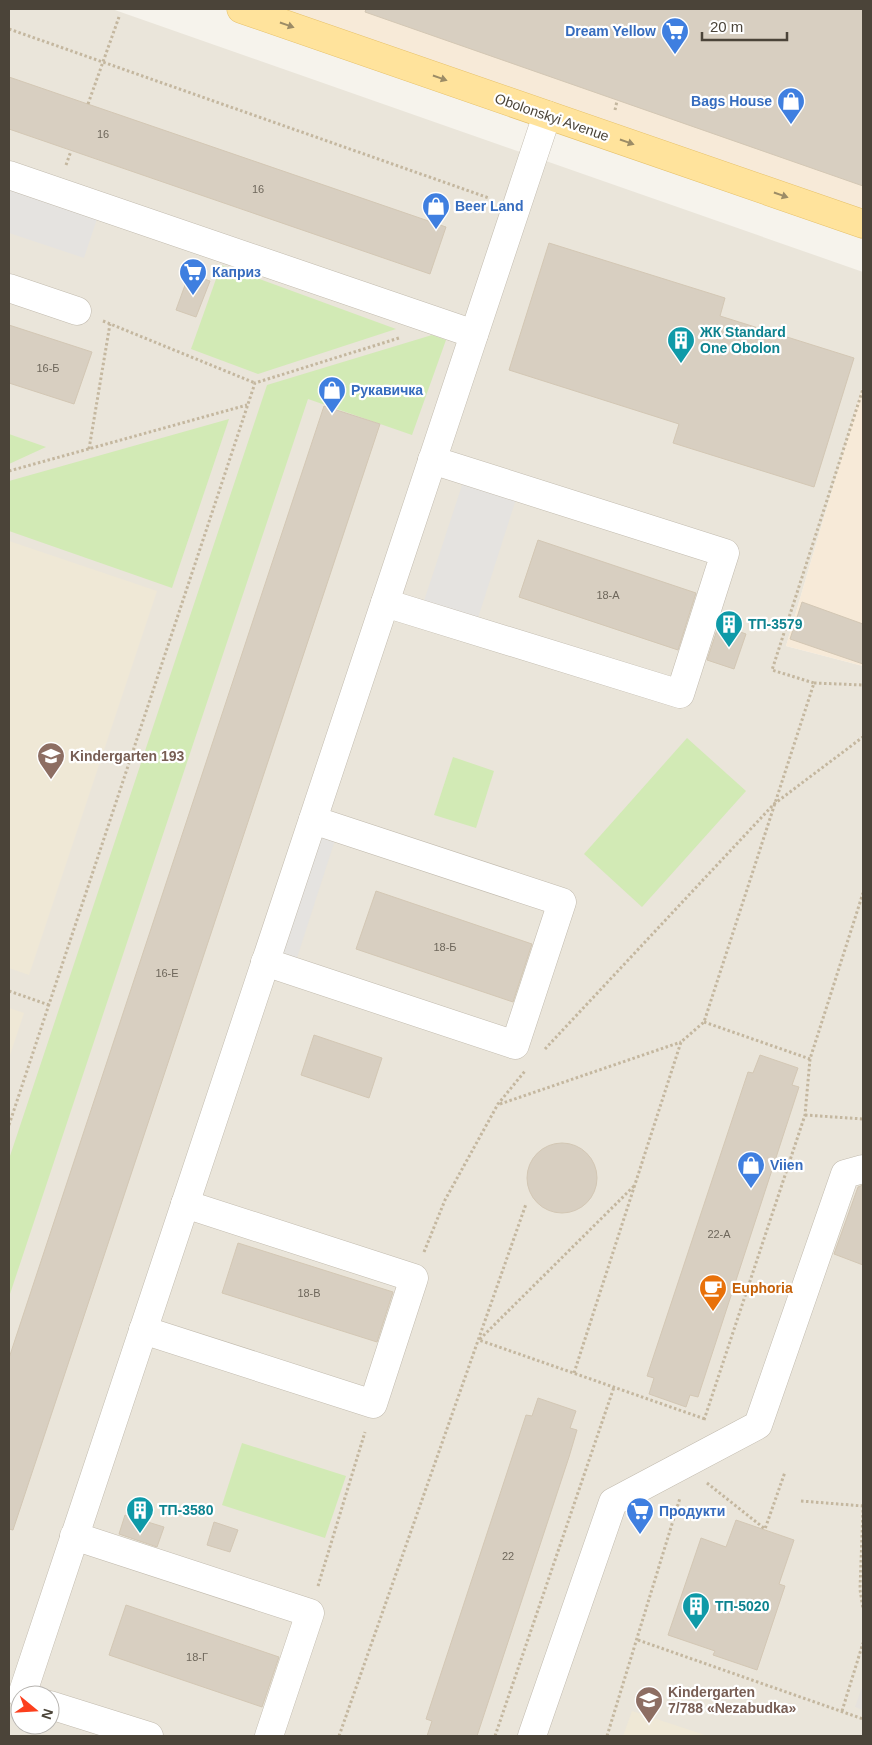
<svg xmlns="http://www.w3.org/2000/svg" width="872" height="1745" font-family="Arial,sans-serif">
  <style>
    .residential { fill: #eae5da; fill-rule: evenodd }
    .commercial { fill: #f7ead8 }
    .industrial { fill: #e6e2dd }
    .education { fill: #efe8d6 }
    .green { fill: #d2eab5 }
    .parking { fill: #e5e3e0 }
    .building { fill: #d8cfc1; stroke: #d3c7b4 }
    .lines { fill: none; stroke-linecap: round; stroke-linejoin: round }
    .minor-casing { stroke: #c2bbae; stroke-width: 29 }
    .major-casing { stroke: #e6c16a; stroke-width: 29 }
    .path { stroke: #c4b79f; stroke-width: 3; stroke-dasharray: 2.5 2.5; stroke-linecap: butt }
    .minor { stroke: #fff; stroke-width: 28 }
    .major { stroke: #ffe39c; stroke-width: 28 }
    .oneway { fill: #9c8c66 }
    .labels { text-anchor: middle; stroke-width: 4.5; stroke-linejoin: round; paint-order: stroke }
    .number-label { font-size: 11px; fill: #6e675b }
    .shop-label { font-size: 14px; font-weight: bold; fill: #366cbe; stroke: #fff; text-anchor: start }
    .street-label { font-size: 14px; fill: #4b4439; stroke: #fff }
    .culture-label { font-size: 14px; font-weight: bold; fill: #0d838f; stroke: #fff; text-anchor: start }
    .education-label { font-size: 14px; font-weight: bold; fill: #785e54; stroke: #fff; text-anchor: start }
    .food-label { font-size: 14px; font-weight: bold; fill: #c56008; stroke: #fff; text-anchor: start }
  </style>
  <rect width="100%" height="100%" fill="#f6f3ec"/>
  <path class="residential" d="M9 9H112L863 272V385L786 646 863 666V1736H9ZM20 1695H50V1725H20Z"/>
  <g class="commercial">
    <polygon points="264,9 863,9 863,216"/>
    <polygon points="863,385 863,666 786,646"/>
  </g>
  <polygon class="industrial" points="863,1684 863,1710 855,1707"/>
  <g class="education">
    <polygon points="9,541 157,591 29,975 9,968"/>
    <polygon points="9,1008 24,1013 9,1058"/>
    <polygon points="632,1711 708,1736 623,1736"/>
  </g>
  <g class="green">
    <polygon points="221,265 396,329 258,374 191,349"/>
    <polygon points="432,335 446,340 412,435 308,399 9,1297 9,1159 267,385"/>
    <polygon points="229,419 172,588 9,531 9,481"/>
    <polygon points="9,434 46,447 9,464"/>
    <polygon points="687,738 746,791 642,907 584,854"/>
    <polygon points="453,757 494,771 476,828 434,815"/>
    <polygon points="242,1443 346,1476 325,1538 222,1505"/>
  </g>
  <g class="parking">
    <polygon points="9,186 98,216 84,258 9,233"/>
    <polygon points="464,479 517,496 478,618 424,601"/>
    <polygon points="313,833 335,840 296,961 274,954"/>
  </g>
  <g class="building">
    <polygon points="366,9 863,9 863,186 365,12"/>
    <polygon points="9,77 446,227 430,274 9,129"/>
    <polygon points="549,243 725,298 720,316 854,358 814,487 673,443 679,424 509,370"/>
    <polygon points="189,274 210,281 196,317 176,310"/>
    <polygon points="9,325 92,352 74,404 9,383"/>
    <polygon points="324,406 380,424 13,1530 9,1529 9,1358"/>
    <polygon points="538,540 696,593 678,650 519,597"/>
    <polygon points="802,602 863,624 863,664 790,639"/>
    <polygon points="719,624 746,634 734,669 707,660"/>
    <polygon points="376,891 532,944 513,1002 356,949"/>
    <polygon points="314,1035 382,1058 369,1098 301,1075"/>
    <polygon points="760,1055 798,1068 792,1085 799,1087 698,1397 690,1395 686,1407 649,1394 654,1378 647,1376 748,1072 753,1073"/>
    <circle cx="562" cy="1178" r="35"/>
    <polygon points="863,1185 863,1265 834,1254 858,1187"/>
    <polygon points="238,1243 393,1292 377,1342 222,1293"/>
    <polygon points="538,1398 576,1411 570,1428 577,1430 569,1457 477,1736 427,1736 432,1721 426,1719 526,1415 532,1416"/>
    <polygon points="125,1515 164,1527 157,1547 119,1534"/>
    <polygon points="736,1520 794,1540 779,1584 785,1586 757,1670 713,1655 715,1651 668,1635 701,1538 726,1547"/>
    <polygon points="214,1522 238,1530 230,1552 207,1545"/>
    <polygon points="126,1605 279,1657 262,1707 109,1655"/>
  </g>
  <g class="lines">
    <g class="minor-casing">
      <g id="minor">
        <polyline points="9,175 474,334"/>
        <polyline points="9,288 77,311"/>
        <polyline points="385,603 680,694 725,553 432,460"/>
        <polyline points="265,962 515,1045 562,902 313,820"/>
        <polyline points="143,1330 373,1404 414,1278 185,1204"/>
        <polyline points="74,1536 310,1613 269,1736"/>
        <polyline points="22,1695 547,115"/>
        <polyline points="50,1705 149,1736"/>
        <polyline points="532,1736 613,1502 758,1425 845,1174 863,1169"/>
      </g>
    </g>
    <g class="major-casing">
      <polyline id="major" points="241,9 863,224"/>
    </g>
    <g class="path">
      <polyline points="9,29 489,198"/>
      <polyline points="88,104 119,17"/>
      <polyline points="615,110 617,101"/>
      <polyline points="66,165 71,151"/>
      <polyline points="103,321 255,383"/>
      <polyline points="89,449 110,324"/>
      <polyline points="9,471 247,405"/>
      <polyline points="814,683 863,685"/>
      <polyline points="9,991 49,1005"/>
      <polyline points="704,1022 810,1059"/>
      <polyline points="545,1049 774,804 863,737"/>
      <polyline points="500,1104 681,1042"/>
      <polyline points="805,1115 863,1119"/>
      <polyline points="9,1125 255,383 399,338"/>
      <polyline points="634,1186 479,1340 705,1419"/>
      <polyline points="424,1252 445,1200 498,1104 525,1071"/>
      <polyline points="574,1373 681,1042 704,1022 814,683 772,670 863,389"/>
      <polyline points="704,1420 805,1115 810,1059 863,893"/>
      <polyline points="707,1483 765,1529 785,1472"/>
      <polyline points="801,1501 863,1506"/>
      <polyline points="863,1510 860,1589 863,1609"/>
      <polyline points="318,1586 365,1432"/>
      <polyline points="638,1640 863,1719"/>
      <polyline points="842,1711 863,1643"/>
      <polyline points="339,1736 526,1204"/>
      <polyline points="495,1736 614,1387"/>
      <polyline points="607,1736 680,1498"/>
    </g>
    <use href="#minor" class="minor"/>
    <use href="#major" class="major"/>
  </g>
  <defs><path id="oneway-solid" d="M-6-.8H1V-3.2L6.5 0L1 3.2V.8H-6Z" transform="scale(1.25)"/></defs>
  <g class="oneway">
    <use href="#oneway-solid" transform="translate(287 25) rotate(19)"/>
    <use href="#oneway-solid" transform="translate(440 78) rotate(19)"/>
    <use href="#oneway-solid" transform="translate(627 142) rotate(19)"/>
    <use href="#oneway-solid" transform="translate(781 195) rotate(19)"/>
  </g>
  <defs>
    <g id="supermarket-pin" transform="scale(1.4375)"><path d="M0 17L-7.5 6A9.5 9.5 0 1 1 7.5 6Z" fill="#3f7fe0" stroke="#fff"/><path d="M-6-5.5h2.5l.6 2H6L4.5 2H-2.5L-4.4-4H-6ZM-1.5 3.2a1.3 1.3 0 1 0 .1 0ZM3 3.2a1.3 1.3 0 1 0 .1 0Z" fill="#fff"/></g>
    <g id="shop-pin" transform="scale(1.4375)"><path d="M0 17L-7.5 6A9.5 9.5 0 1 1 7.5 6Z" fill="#3f7fe0" stroke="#fff"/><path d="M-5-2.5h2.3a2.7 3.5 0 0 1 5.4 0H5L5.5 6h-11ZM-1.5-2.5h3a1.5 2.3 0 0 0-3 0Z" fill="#fff"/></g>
    <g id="building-pin" transform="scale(1.4375)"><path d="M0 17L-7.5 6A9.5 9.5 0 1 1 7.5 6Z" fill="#0f9aa8" stroke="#fff"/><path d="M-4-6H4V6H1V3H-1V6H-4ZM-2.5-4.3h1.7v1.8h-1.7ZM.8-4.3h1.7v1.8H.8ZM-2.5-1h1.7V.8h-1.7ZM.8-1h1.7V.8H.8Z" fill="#fff"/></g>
    <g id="school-pin" transform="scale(1.4375)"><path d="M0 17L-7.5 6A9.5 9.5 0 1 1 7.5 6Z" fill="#8d6e63" stroke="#fff"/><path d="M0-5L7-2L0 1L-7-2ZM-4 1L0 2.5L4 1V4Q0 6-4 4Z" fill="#fff"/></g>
    <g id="cafe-pin" transform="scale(1.4375)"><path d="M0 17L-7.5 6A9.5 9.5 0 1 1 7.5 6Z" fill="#e8710a" stroke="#fff"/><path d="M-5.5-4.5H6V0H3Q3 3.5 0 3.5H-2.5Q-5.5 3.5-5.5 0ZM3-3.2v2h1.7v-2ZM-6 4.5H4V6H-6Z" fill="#fff"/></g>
  </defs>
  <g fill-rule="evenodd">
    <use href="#supermarket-pin" x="675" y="31"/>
    <use href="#shop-pin" x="791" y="101"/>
    <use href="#shop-pin" x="436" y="206"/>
    <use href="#supermarket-pin" x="193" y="272"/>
    <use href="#building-pin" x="681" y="340"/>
    <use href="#shop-pin" x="332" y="390"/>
    <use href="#building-pin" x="729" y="624"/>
    <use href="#school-pin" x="51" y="756"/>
    <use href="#shop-pin" x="751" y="1165"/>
    <use href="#cafe-pin" x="713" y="1288"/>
    <use href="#building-pin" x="140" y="1510"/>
    <use href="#supermarket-pin" x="640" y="1511"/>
    <use href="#building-pin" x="696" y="1606"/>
    <use href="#school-pin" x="649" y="1700"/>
  </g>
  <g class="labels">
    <g class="number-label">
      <text x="103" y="138">16</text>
      <text x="258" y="193">16</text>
      <text x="48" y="372">16-Б</text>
      <text x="608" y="599">18-А</text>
      <text x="445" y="951">18-Б</text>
      <text x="167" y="977">16-Е</text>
      <text x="719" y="1238">22-А</text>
      <text x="309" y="1297">18-В</text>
      <text x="508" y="1560">22</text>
      <text x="197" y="1661">18-Г</text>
    </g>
    <g class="shop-label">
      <text x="656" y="36" text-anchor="end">Dream Yellow</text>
      <text x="772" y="106" text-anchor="end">Bags House</text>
      <text x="455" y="211">Beer Land</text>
      <text x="212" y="277">Каприз</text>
      <text x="351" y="395">Рукавичка</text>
      <text x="770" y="1170">Viien</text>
      <text x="659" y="1516">Продукти</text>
    </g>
    <g class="street-label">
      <text transform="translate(552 117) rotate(19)" y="5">Obolonskyi Avenue</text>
    </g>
    <g class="culture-label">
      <text x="700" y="337">ЖК Standard<tspan x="700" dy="16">One Obolon</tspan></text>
      <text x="748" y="629">ТП-3579</text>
      <text x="159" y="1515">ТП-3580</text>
      <text x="715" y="1611">ТП-5020</text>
    </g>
    <g class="education-label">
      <text x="70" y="761">Kindergarten 193</text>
      <text x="668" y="1697">Kindergarten<tspan x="668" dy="16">7/788 «Nezabudka»</tspan></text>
    </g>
    <g class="food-label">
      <text x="732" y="1293">Euphoria</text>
    </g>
  </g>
  <rect width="872" height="1745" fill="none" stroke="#4b4439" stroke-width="20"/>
  <g transform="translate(35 1710) rotate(108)"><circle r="24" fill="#ffffff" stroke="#b7b4b0"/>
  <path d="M0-4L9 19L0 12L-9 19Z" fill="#fc3f1d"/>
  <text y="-8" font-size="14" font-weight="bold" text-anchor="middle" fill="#4b4439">N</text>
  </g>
  <path d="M702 32v8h85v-8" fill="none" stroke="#4b4439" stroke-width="2.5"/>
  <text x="710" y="32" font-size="15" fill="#4b4439" stroke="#ffffff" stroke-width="4" paint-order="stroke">20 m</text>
</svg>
